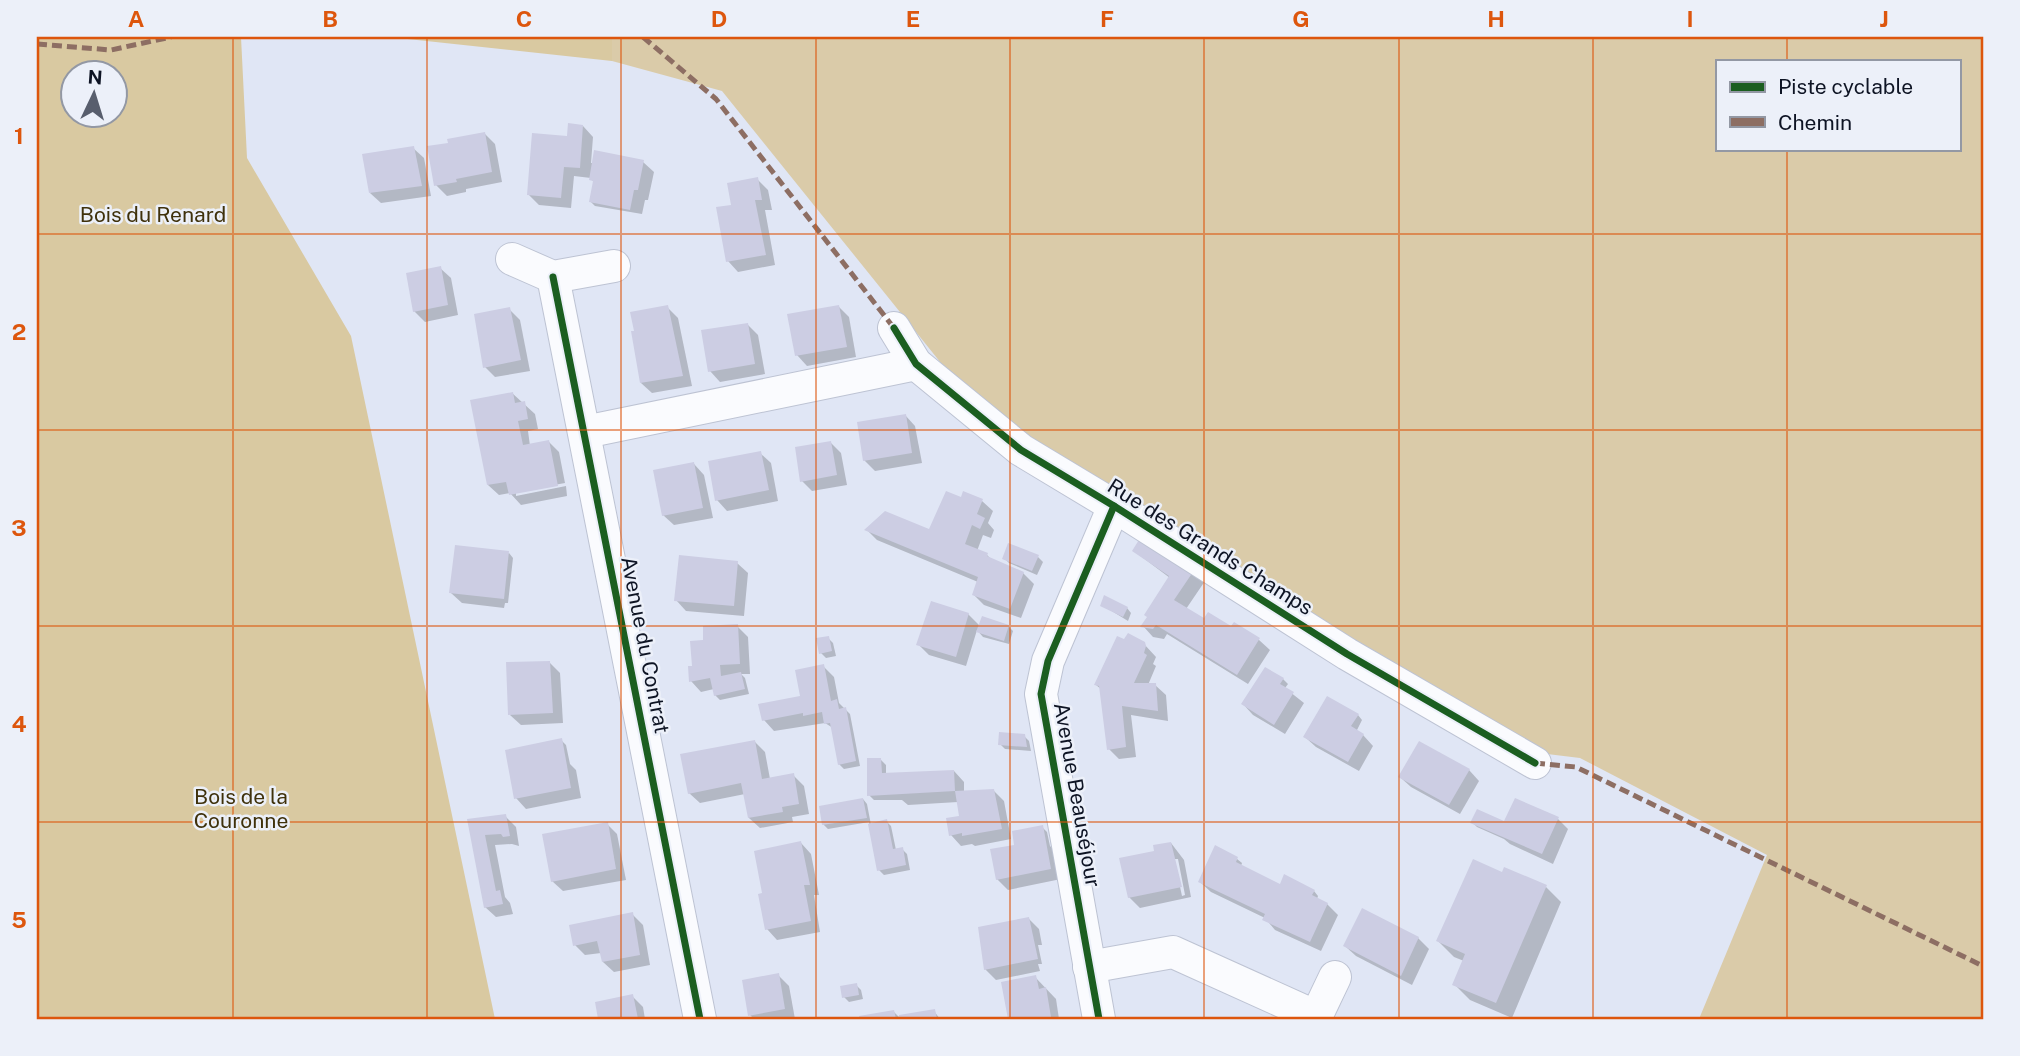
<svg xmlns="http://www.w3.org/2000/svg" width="2020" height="1056" font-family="'Public Sans',sans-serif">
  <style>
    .green { fill: #dacba9; fill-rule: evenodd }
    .forest { fill: #d9c9a1; fill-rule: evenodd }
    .shadow { fill: #0003; fill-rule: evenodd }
    .building { fill: #cccde3 }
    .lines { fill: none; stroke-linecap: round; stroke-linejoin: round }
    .minor-casing { stroke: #bdc3d3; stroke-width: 34 }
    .minor { stroke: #fafbfe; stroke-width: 32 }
    .quiet { stroke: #8d6e63; stroke-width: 5; stroke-dasharray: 10 5; stroke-linecap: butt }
    .cycleway-casing { stroke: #ecf0f9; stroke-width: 11 }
    .cycleway { stroke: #1b5e20; stroke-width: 7 }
    .grid { fill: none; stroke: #dd560d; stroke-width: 2; stroke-opacity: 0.55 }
    .labels { text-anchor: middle; stroke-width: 5; stroke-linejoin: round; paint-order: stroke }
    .park-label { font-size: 21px; fill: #3f310b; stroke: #ecf0f9 }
    .street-label { font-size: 21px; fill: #0e1424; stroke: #ecf0f9 }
    .neatline { fill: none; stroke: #dd560d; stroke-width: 2.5 }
    .grid-label { font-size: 23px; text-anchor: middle; font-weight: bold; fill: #dd560d }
  </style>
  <rect width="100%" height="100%" fill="#e0e6f5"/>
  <path class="green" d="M612 37H1983V1019H1699L1767 855 1580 758 1539 753 1353 644 1045 449 945 368 722 91 612 61ZM1717 61H1959V149H1717Z"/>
  <g class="forest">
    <path d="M37 37H241L247 158 351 336 495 1019H37ZM74 74H116V116H74Z"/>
    <polygon points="389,37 612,37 612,61"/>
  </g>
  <g class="shadow">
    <polygon points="583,126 593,137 591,163 643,162 654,172 648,200 645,200 642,214 595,206 590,201 594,183 591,178 574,176 571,208 539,205 529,195 569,138"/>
    <polygon points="484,133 495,144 502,182 466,189 466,192 447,196 436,185 450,144"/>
    <polygon points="413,148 424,158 431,196 381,203 370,193"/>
    <polygon points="757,179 768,190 772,210 765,210 775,265 738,272 728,261 733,207"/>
    <polygon points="440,268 451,278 458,315 425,322 414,311"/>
    <polygon points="667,307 678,318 692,386 652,393 641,383"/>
    <polygon points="839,307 849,317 856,357 807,366 797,355"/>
    <polygon points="509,309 520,320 530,371 495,377 485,367"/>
    <polygon points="748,325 758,335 765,374 720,382 710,371"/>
    <polygon points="512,393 535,414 538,429 528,431 530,446 549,442 559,452 565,483 516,492 516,496 566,486 567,496 521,505 510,493 499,495 488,485"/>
    <polygon points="905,415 915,426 922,463 875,471 864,460"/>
    <polygon points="830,442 841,453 847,485 812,491 802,481"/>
    <polygon points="760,453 771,463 778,501 727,511 717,500"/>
    <polygon points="694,464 704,475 713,518 674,525 663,515"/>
    <polygon points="962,499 982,501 993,511 988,523 994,530 991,538 983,535 977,551 987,555 993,561 1023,573 1034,584 1021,618 984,605 974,595 978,582 877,540 867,530 930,532"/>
    <polygon points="1143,537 1205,581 1186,609 1212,625 1230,627 1234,625 1259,640 1270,650 1248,684 1167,634 1164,639 1153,637 1143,626 1170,578 1134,551"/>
    <polygon points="509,553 513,558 508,603 505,603 504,608 462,603 451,593"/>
    <polygon points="1038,557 1043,562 1037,575 1009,563 1004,558"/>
    <polygon points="737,563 748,573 744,616 686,611 676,600"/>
    <polygon points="1102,605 1127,608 1131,613 1128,621"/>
    <polygon points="968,614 980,626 1008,626 1013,631 1009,644 983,637 977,630 966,666 929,655 918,644"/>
    <polygon points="737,626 748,637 750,674 741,674 745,678 749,694 720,700 715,695 714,689 701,692 691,681 705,642"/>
    <polygon points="828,638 833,643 836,656 826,658 821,653"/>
    <polygon points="1144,644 1156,657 1153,664 1156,666 1148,685 1155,685 1166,695 1168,721 1131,715 1136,757 1119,759 1109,749 1101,689 1096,685"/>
    <polygon points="550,663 560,673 563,723 521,725 510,715"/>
    <polygon points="823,666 834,677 839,703 850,714 860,766 844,769 839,764 833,728 825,723 774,731 764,720 802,697"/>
    <polygon points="1283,679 1288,684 1285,688 1304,703 1285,734 1253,715 1243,704"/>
    <polygon points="1358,715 1362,720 1356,732 1363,735 1373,746 1359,771 1316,747 1305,737"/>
    <polygon points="1024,736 1029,741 1031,751 1005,749 1000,744"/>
    <polygon points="561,740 566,745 570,764 576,770 581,798 526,809 516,798"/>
    <polygon points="755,742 765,752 770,779 793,775 804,786 809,814 792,817 793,822 760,828 749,818 745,794 700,803 689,793"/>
    <polygon points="881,760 886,765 886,775 954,771 964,782 964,792 993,790 1004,801 1011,839 975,846 972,844 961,846 951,835 961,817 958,802 908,805 902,800 874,800 869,795"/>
    <polygon points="1469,770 1479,781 1460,814 1411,787 1400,777"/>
    <polygon points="863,799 867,804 871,825 886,821 891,826 896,850 902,849 907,854 910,870 884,875 879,870 869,822 828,829 823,824"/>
    <polygon points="505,816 516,827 519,846 512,844 495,845 505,897 510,903 513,914 496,917 485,907 469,821"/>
    <polygon points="1558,819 1568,829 1553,864 1510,844 1504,839 1477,827 1472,822 1505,823"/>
    <polygon points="607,824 617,834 626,880 563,891 552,881"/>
    <polygon points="1042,827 1047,832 1050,846 1055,851 1061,879 1008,890 997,879 1016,846"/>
    <polygon points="801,843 811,854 819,895 814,895 820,932 777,940 767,929"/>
    <path d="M1171 843 1184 860 1191 897 1140 908 1129 897 1158 852ZM1174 859H1178L1185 895 1182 896Z"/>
    <polygon points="1237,859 1242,863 1241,866 1281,886 1314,891 1318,896 1317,899 1327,904 1338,915 1321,951 1275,930 1265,918 1211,892 1200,882"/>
    <polygon points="1503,874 1546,887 1561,902 1512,1018 1470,1000 1454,984 1464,961 1454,957 1438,941"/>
    <polygon points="632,914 643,925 650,965 614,972 603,962 601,953 585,955 575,945"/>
    <polygon points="1029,919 1039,929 1042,945 1038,945 1042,964 1038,964 1040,971 996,980 985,969"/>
    <polygon points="1418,938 1429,949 1412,985 1356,956 1345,946"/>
    <polygon points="778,975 789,986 795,1019 754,1019 750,1015"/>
    <polygon points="1035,977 1056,999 1059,1019 1010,1019 1003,983"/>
    <polygon points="856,985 861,990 863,999 849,1002 844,997"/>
    <polygon points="632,996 643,1007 645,1019 600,1019 597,1003"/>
    <polygon points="934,1011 940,1019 861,1018 894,1012 899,1017"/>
  </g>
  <g class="building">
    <polygon points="568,123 583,125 580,168 564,167 561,198 527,195 532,133 567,136"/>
    <polygon points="485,132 492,172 456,179 457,182 434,186 427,146 448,143 447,139"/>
    <polygon points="414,146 422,186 369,193 362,154"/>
    <polygon points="594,150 644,160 638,190 634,190 630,210 589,202 593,181 589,180"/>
    <polygon points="758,177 762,200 755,200 766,255 726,262 716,207 731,205 727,183"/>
    <polygon points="441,266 448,305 413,312 406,273"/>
    <polygon points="668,305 683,376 640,383 631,331 634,331 630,312"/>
    <polygon points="839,305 847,347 795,356 787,314"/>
    <polygon points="510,307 521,360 483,368 474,314"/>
    <polygon points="748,323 755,364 708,372 701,330"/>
    <polygon points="513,392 515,403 525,401 528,419 518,421 523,445 549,440 558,486 509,495 506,482 487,485 470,400"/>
    <polygon points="906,414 912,453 863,461 857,422"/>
    <polygon points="831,441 837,475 800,482 795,447"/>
    <polygon points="761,451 769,490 715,501 708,461"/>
    <polygon points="694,462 703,508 662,516 653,470"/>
    <polygon points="946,491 961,497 963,491 983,499 977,514 985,518 980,529 972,525 965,544 988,553 987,556 1024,572 1010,609 972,595 978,577 864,530 885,511 929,529"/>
    <polygon points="1142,535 1195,569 1174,600 1204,618 1208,612 1231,626 1234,622 1260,638 1237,675 1156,625 1153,629 1140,627 1147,617 1144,615 1169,576 1132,551"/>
    <polygon points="1008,543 1039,555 1032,571 1002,559"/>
    <polygon points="455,545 509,551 504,599 449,593"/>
    <polygon points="679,555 738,561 734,606 674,601"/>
    <polygon points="1104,595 1128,607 1123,617 1100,606"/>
    <polygon points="931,601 969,613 956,657 916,645"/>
    <polygon points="982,616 1009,625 1004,641 976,632"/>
    <polygon points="738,624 740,664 720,665 721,676 741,672 745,689 714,696 710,678 689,682 688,666 692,666 690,641 703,640 703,626"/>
    <polygon points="1128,633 1145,642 1146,646 1144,653 1147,655 1134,683 1156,683 1158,711 1122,706 1126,747 1107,750 1099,686 1094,685 1117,636 1124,639"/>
    <polygon points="829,636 832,651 819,654 816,638"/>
    <polygon points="550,661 553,713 508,715 506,662"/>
    <polygon points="824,664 831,701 837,699 839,709 846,707 856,761 838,765 830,723 824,724 822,712 803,716 803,713 762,721 758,704 800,696 795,670"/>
    <polygon points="1265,667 1284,678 1280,684 1294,692 1274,725 1241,704"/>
    <polygon points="1327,696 1359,714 1351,726 1364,734 1348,762 1303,737"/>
    <polygon points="999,732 1025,734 1027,747 998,745"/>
    <polygon points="562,738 571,788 514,799 505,750"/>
    <polygon points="755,740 762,779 794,773 799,804 782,807 783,812 748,818 741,783 688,794 680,754"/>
    <polygon points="1419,741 1470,769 1449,805 1398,777"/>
    <polygon points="867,758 881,758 882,773 954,770 955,791 867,796"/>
    <polygon points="994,789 1002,829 962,836 962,833 949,836 946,818 959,816 955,791"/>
    <polygon points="863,798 867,818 822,825 819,806"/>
    <polygon points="1515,798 1559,817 1542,854 1470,823 1477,809 1504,821"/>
    <polygon points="506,814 510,836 503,837 501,834 485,835 496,891 500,890 503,904 484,908 467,819"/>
    <polygon points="887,819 893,849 903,847 906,865 877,871 868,824"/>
    <polygon points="608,822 616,869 551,882 542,834"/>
    <polygon points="1043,825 1051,869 996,880 990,849 1014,845 1012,831"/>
    <polygon points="801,841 810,885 804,885 811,921 765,930 758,894 762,893 754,851"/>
    <polygon points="1171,842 1182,887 1128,898 1119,858 1154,851 1153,845"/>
    <polygon points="1215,845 1238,857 1236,862 1280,884 1284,874 1315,890 1312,895 1328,903 1310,942 1262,920 1265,914 1198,882"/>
    <polygon points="1473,859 1502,872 1504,867 1547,885 1496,1003 1452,985 1465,954 1436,941"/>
    <polygon points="1362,908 1419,937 1401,976 1343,946"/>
    <polygon points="633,912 640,955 602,962 597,941 573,946 569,925"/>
    <polygon points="1029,917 1038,959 984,970 978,927"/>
    <polygon points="779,973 785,1009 748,1016 742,980"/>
    <polygon points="1036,975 1039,989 1046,987 1051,1017 1039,1019 1008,1019 1001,982"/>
    <polygon points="857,983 859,995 842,998 840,986"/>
    <polygon points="633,994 638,1019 598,1019 595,1002"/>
    <polygon points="935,1009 937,1019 899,1019 899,1015"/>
    <polygon points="894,1010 896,1019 860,1019 859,1016"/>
  </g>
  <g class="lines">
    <g class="minor-casing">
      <g id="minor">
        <polyline points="512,259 553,277 614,266"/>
        <polyline points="553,277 700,1019"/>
        <polyline points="894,328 916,364 1021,450 1114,506 1347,654 1535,763"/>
        <polyline points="585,432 916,364"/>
        <polyline points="1089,967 1173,952 1317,1017"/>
        <polyline points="1099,1019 1041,694 1048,661 1114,506"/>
        <polyline points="1315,1019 1335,977"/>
      </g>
    </g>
    <use href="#minor" class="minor"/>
    <g class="quiet">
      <polyline points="643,37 716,99 894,328"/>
      <polyline points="37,44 111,50 171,37"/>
      <polyline points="1535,763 1576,767 1983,966"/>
    </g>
    <g class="cycleway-casing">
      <g id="cycleway">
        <polyline points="553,277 700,1019"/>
        <polyline points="894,328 916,364 1021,450 1114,506 1347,654 1535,763"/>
        <polyline points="1099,1019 1041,694 1048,661 1114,506"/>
      </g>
    </g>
    <use href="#cycleway" class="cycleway"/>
  </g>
  <path class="grid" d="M233 37V1019M427 37V1019M621 37V1019M816 37V1019M1010 37V1019M1204 37V1019M1399 37V1019M1593 37V1019M1787 37V61M1787 149V1019M37 234H1983M37 430H1983M37 626H1983M37 822H1983"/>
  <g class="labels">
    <g class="park-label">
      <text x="153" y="222">Bois du Renard</text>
      <text x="241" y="804">Bois de la<tspan x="241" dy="24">Couronne</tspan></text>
    </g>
    <g class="street-label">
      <text transform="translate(1210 547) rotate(32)" y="7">Rue des Grands Champs</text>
      <text transform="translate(645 645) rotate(79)" y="7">Avenue du Contrat</text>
      <text transform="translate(1077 795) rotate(80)" y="7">Avenue Beauséjour</text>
    </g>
  </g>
  <rect width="2020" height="1056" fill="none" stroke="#ecf0f9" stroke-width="77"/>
  <rect x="1716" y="60" width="245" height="91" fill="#ecf0f9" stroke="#9398a4" stroke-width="2"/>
  <rect x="1730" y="82" width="35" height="10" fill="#1b5e20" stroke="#9398a4" stroke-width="2"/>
  <text x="1778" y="94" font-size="21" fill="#0e1424">Piste cyclable</text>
  <rect x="1730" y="117" width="35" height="10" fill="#8d6e63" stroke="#9398a4" stroke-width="2"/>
  <text x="1778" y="130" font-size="21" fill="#0e1424">Chemin</text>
  <g transform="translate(94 94) rotate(4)"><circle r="33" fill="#ecf0f9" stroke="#9398a4" stroke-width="2"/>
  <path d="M0-5L12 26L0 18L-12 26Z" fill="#585e6d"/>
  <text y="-10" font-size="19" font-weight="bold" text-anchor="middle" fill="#0e1424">N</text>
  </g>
  <rect x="38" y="38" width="1944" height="980" class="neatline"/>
  <g class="grid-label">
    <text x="136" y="27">A</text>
    <text x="330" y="27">B</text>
    <text x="524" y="27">C</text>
    <text x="719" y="27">D</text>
    <text x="913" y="27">E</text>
    <text x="1107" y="27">F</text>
    <text x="1301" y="27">G</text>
    <text x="1496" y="27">H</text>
    <text x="1690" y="27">I</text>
    <text x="1884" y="27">J</text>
    <text x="19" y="144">1</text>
    <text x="19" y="340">2</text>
    <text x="19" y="536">3</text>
    <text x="19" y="732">4</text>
    <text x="19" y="928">5</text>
  </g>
</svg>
